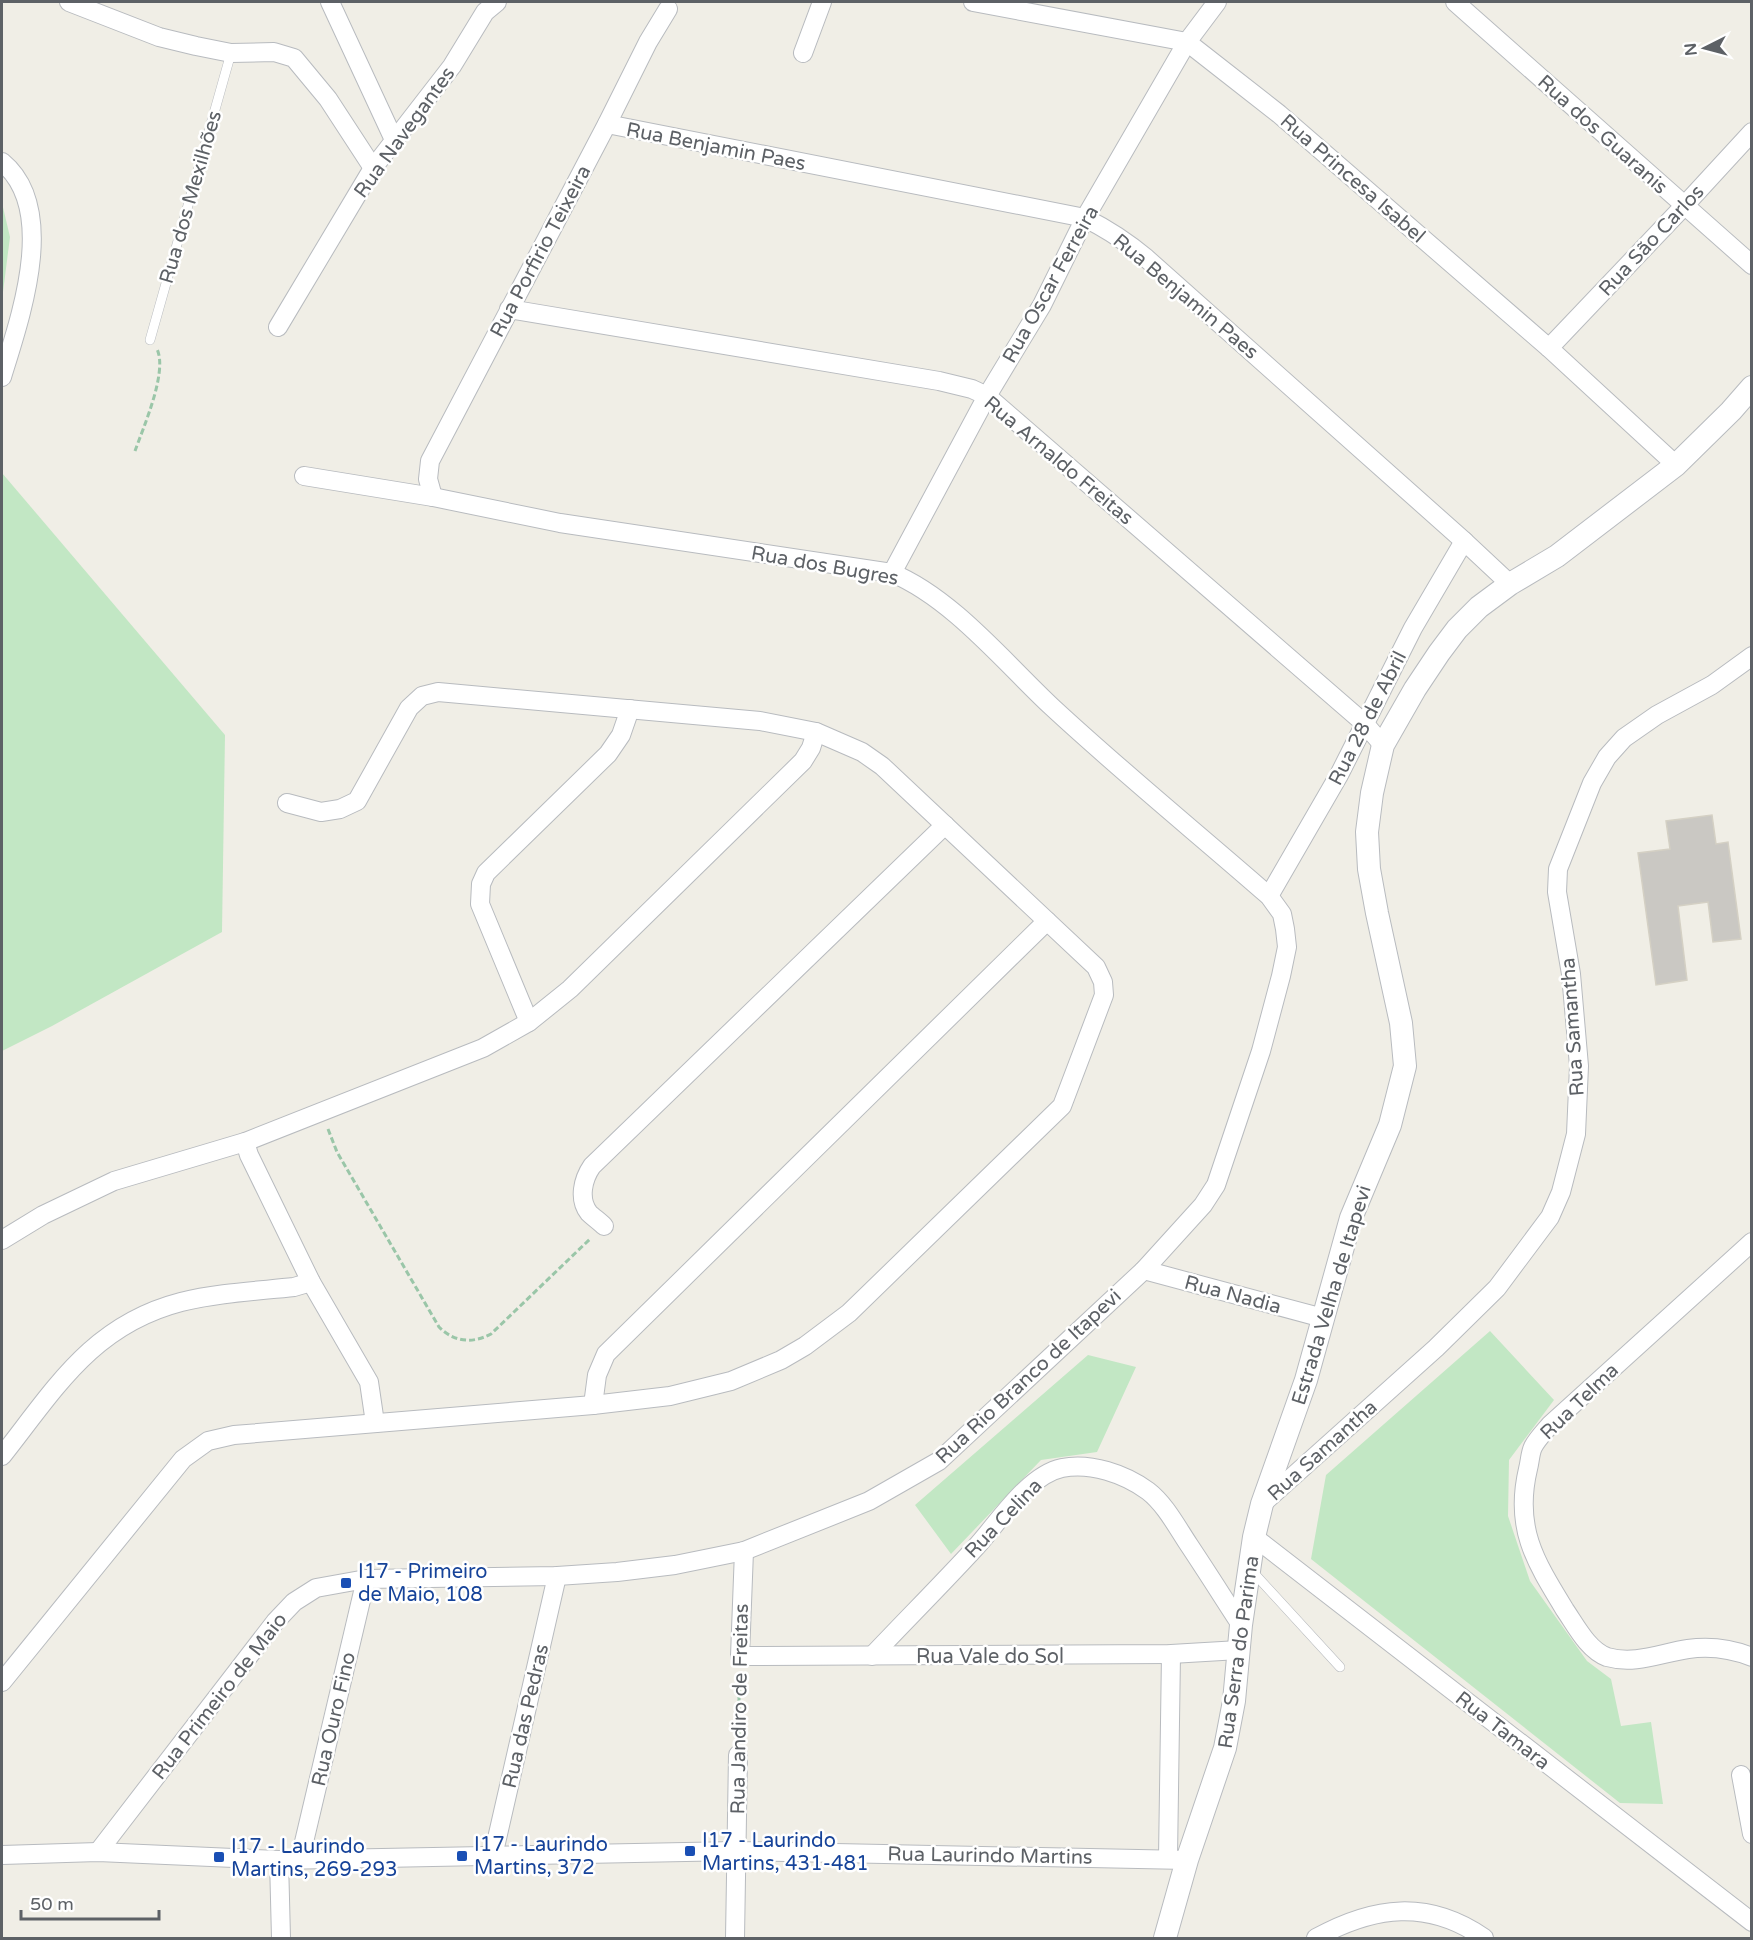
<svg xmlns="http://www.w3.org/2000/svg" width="1753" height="1940" font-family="'Varela Round',sans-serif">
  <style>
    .green { fill: #c2e7c4 }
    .building { fill: #cac8c3; stroke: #d4d0c4; stroke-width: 1.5 }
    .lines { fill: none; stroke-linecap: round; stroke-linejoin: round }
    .service-casing { stroke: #b8bbbf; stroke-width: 10 }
    .minor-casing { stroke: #b8bbbf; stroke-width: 20 }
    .tertiary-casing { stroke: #b8bbbf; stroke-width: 24 }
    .path { stroke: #9ac6a8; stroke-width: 3; stroke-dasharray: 6 3; stroke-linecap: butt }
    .service { stroke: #fff; stroke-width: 9 }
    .minor { stroke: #fff; stroke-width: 18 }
    .tertiary { stroke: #fff; stroke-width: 22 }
    .transit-dot { fill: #1a4fb4; stroke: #fff; stroke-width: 2 }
    .labels { text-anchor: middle; stroke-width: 5; stroke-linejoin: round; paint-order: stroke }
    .street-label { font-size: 20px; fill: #5d6166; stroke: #fff }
    .transit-label { font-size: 20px; fill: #164399; stroke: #fff; text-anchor: start }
  </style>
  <rect width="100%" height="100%" fill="#f0eee6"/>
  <g class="green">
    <polygon points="2,203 10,237 2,300"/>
    <polygon points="2,473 225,735 222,932 52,1026 2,1051"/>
    <polygon points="1490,1331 1554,1400 1509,1460 1508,1516 1530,1581 1587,1661 1611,1679 1621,1726 1651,1722 1663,1804 1620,1803 1311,1559 1326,1475"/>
    <polygon points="1088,1355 1136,1367 1097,1452 1041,1460 951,1554 915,1505"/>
  </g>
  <polygon class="building" points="1712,815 1716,844 1728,842 1741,939 1713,942 1708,902 1678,906 1687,980 1656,985 1638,853 1670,849 1666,821"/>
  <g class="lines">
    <g class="service-casing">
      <g id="service">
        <polyline points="150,340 231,53"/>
        <polyline points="1252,1571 1340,1667"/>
      </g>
    </g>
    <g class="minor-casing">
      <g id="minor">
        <polyline points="69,2 159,37 196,46 231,53 274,52 294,58 328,99 373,168"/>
        <polyline points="330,2 395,142"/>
        <polyline points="973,2 1187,42 1279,114 1549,348 1676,465"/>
        <polyline points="1455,2 1752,265"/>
        <polyline points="803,53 822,2"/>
        <path d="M607 124 1085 218C1107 229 1127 242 1146 258L1464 541 1510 584"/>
        <path d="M2 162C59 209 20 318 2 377"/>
        <polyline points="509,309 939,381 972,389 987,396 1364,723 1383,745"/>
        <polyline points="278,327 373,168 452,66 485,12 497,2"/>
        <polyline points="1549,348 1684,206 1752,132"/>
        <polyline points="433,497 428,479 430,461 607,124 648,42 668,9"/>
        <polyline points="892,573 987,396 1042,305 1085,218 1187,42 1217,2"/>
        <polyline points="1269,896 1339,775 1413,628 1464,541"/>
        <polyline points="529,1022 480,904 481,884 486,873 608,754 621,735 630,709"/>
        <polyline points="245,1142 249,1155 311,1282 369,1382 375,1423"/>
        <path d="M604 1226C599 1221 593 1217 589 1213 578 1199 583 1179 592 1166L945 825"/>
        <polyline points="2,1240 43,1215 114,1181 245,1142 483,1048 529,1022 570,989 803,761 811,748 816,732"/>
        <path d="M1752 1242 1550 1425C1545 1431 1537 1439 1533 1447 1530 1453 1530 1462 1528 1469 1514 1528 1535 1561 1565 1610 1576 1626 1588 1650 1607 1657 1635 1665 1661 1653 1688 1649 1709 1646 1732 1649 1752 1657"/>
        <polyline points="1144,1270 1323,1318"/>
        <polyline points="593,1405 597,1375 606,1354 1047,921"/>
        <path d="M2 1456C55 1389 92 1325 181 1302 217 1293 257 1291 294 1287L311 1282"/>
        <polyline points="1262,1504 1436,1348 1497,1288 1550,1217 1561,1192 1576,1134 1579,1066 1571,974 1557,892 1558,869 1592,783 1607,757 1624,738 1657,715 1712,685 1752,656"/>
        <polyline points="1254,1537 1752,1922"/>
        <polyline points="744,1551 740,1656 1171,1654 1239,1650"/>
        <path d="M872 1656C907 1619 942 1584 976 1547 998 1523 1028 1475 1062 1468 1090 1462 1125 1474 1148 1491 1165 1504 1177 1527 1189 1545 1207 1572 1224 1599 1241 1625"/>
        <polyline points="2,1682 183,1459 208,1441 234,1435 593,1405 670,1396 731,1381 781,1360 805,1346 849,1313 1062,1106 1104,995 1103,982 1096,967 882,766 862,752 816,732 760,721 438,692 422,696 409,708 357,801 340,809 321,812 287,803"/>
        <polyline points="1741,1775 1752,1834"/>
        <path d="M98 1852 275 1622 294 1602 316 1588 366 1579 557 1576 617 1572 675 1565 744 1551 869 1501 939 1461 1144 1270 1203 1205 1216 1185 1261 1051 1281 976 1287 947 1285 929 1282 914 1269 896C1197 833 1122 772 1052 707 1004 662 952 598 892 573L560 523 433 497 304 476"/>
        <polyline points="2,1855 98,1852 279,1860 736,1851 1187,1860"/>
        <polyline points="493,1856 557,1576"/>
        <polyline points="1168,1858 1171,1654"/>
        <polyline points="300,1859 366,1579"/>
        <polyline points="279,1860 281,1938"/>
        <polyline points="735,1938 738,1755"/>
        <path d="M1316 1938C1374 1906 1428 1899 1484 1938"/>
      </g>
    </g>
    <g class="tertiary-casing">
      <polyline id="tertiary" points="1165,1938 1187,1860 1225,1748 1234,1701 1241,1625 1254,1537 1262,1504 1306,1380 1351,1218 1390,1125 1405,1066 1401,1023 1377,913 1369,869 1367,832 1372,793 1383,745 1415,689 1439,653 1457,629 1479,607 1510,584 1557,556 1676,465 1731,411 1752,387"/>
    </g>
    <g class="path">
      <path d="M135 451C143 428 168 372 157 349"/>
      <path d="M328 1129 337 1152 439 1327C454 1342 472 1344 491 1334L590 1239"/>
      <polyline points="739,1738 739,1672"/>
    </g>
    <use href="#service" class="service"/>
    <use href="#minor" class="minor"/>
    <use href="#tertiary" class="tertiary"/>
  </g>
  <g class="transit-dot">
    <rect x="340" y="1577" width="12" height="12" rx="3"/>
    <rect x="684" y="1845" width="12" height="12" rx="3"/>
    <rect x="456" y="1850" width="12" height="12" rx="3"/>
    <rect x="213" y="1851" width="12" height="12" rx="3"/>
  </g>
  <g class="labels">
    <g class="street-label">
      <text transform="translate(404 132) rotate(-54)" y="7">Rua Navegantes</text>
      <text transform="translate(1603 134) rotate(42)" y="7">Rua dos Guaranis</text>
      <text transform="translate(716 146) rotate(11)" y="7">Rua Benjamin Paes</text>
      <text transform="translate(1353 178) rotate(41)" y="7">Rua Princesa Isabel</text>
      <text transform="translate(190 197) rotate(-74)" y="7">Rua dos Mexilhões</text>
      <text transform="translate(1651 240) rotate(-47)" y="7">Rua São Carlos</text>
      <text transform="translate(540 251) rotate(-62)" y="7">Rua Porfirio Teixeira</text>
      <text transform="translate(1050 284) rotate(-61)" y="7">Rua Oscar Ferreira</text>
      <text transform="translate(1186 296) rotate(40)" y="7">Rua Benjamin Paes</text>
      <text transform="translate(1059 460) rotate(40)" y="7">Rua Arnaldo Freitas</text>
      <text transform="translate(825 565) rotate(10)" y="7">Rua dos Bugres</text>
      <text transform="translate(1367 718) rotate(-63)" y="7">Rua 28 de Abril</text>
      <text transform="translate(1572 1027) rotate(-94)" y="7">Rua Samantha</text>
      <text transform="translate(1233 1294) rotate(15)" y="7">Rua Nadia</text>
      <text transform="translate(1331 1295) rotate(-73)" y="7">Estrada Velha de Itapevi</text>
      <text transform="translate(1028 1376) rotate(-43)" y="7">Rua Rio Branco de Itapevi</text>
      <text transform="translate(1579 1401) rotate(-44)" y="7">Rua Telma</text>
      <text transform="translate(1322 1450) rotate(-42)" y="7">Rua Samantha</text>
      <text transform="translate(1003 1518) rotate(-46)" y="7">Rua Celina</text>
      <text transform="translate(1238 1652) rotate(-82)" y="7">Rua Serra do Parima</text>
      <text x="990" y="1663">Rua Vale do Sol</text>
      <text transform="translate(219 1696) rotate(-52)" y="7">Rua Primeiro de Maio</text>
      <text transform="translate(739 1709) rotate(-89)" y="7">Rua Jandiro de Freitas</text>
      <text transform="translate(525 1716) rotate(-77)" y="7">Rua das Pedras</text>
      <text transform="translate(333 1719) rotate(-77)" y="7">Rua Ouro Fino</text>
      <text transform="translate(1503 1730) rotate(38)" y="7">Rua Tamara</text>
      <text transform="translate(990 1855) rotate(1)" y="7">Rua Laurindo Martins</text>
    </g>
    <g class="transit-label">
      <text x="358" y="1578">I17 - Primeiro<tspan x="358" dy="23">de Maio, 108</tspan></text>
      <text x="702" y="1847">I17 - Laurindo<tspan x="702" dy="23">Martins, 431-481</tspan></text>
      <text x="474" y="1851">I17 - Laurindo<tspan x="474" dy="23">Martins, 372</tspan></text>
      <text x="231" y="1853">I17 - Laurindo<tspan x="231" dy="23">Martins, 269-293</tspan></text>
    </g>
  </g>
  <rect width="1753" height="1940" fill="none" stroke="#5d6166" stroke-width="6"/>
  <g transform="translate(1705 48) rotate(264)" stroke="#ffffff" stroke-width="4.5" paint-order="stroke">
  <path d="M0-4.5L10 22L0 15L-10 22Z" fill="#5d6166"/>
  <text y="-9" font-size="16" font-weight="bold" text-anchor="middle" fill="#5d6166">N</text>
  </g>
  <path d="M21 1910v9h138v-9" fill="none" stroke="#5d6166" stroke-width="3"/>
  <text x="30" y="1910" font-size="18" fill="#5d6166" stroke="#ffffff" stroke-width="4.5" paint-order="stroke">50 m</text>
</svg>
